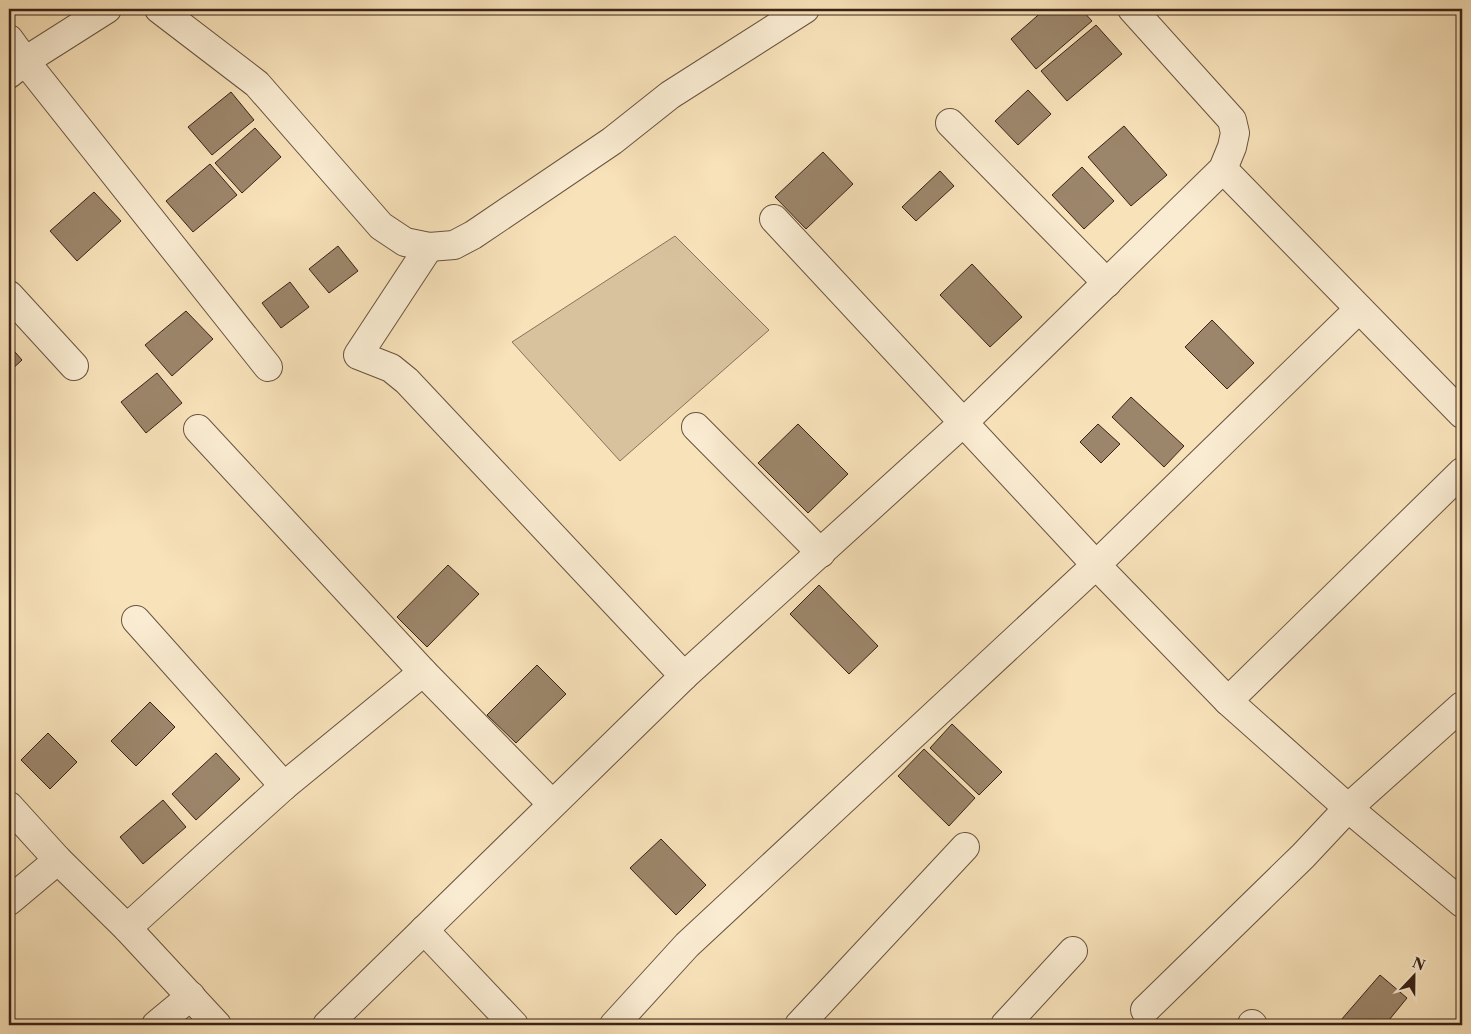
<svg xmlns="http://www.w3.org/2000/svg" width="1471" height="1034" font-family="'Libre Caslon Text',serif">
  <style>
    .green { fill: #d8c29e; stroke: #88725a }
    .building { fill: #9c866b; stroke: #392316 }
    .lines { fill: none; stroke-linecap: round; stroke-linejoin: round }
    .street-casing { stroke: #69533f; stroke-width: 30 }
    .street { stroke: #faecd2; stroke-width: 28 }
  </style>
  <rect width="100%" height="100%" fill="#f8e2ba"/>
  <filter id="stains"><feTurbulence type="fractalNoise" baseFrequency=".004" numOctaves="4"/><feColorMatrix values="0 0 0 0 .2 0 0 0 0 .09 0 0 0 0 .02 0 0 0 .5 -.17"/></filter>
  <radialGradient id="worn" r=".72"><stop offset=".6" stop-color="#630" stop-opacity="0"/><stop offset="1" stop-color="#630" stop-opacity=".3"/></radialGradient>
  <polygon class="green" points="675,236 769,330 620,461 512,342"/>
  <g class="building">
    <polygon points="1045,9 1081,9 1092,21 1036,69 1011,39"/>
    <polygon points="1096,25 1122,54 1067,101 1041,71"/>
    <polygon points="1028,90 1051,114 1018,145 995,121"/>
    <polygon points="231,92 254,120 212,155 188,127"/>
    <polygon points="1124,126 1167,175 1131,206 1088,157"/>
    <polygon points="255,128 281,157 242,193 215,163"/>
    <polygon points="823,152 853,184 806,229 775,197"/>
    <polygon points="210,164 237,195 193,232 166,201"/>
    <polygon points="1082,167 1114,201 1084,229 1052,195"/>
    <polygon points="940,171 954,186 916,221 902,207"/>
    <polygon points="94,192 121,221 77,261 50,231"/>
    <polygon points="338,246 358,271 329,293 309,269"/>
    <polygon points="972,264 1022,317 990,347 940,295"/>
    <polygon points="290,282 309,307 281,328 262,303"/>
    <polygon points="186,311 213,339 172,376 145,345"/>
    <polygon points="1212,320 1254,363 1227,389 1185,347"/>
    <polygon points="9,345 22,360 9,372"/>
    <polygon points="157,373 182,403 146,433 121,402"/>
    <polygon points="1131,397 1184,446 1164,467 1112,417"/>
    <polygon points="798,424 848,474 808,513 758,463"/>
    <polygon points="1098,424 1120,444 1101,463 1080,442"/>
    <polygon points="448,565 479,594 427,647 397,617"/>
    <polygon points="819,585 878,646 849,674 790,614"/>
    <polygon points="537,665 566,694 516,743 487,715"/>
    <polygon points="150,702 175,727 136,766 111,741"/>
    <polygon points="952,724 1002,772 979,795 930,748"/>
    <polygon points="48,733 77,762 50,789 21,760"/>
    <polygon points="924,749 975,798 949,826 898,776"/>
    <polygon points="216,753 240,779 196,820 172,794"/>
    <polygon points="163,800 186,827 143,864 120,837"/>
    <polygon points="661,839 706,885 676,915 630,868"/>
    <polygon points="1380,975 1407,998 1385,1025 1348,1025 1341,1020"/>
  </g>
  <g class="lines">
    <g class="street-casing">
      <g id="street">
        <polyline points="159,9 257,84 381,226 405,242 429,247 454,245 473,235 612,141 670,95 805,9"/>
        <polyline points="9,39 25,61 268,367"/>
        <polyline points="9,74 25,61 107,9"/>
        <polyline points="950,123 1107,283"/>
        <polyline points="1223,169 1462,414"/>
        <polyline points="774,219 1096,565 1228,701 1348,808 1462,903"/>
        <polyline points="429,247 358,355 391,368 407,381 684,676"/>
        <polyline points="9,295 74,366"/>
        <polyline points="696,427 821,553"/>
        <polyline points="198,429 423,672 552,804"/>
        <polyline points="136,620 284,786"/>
        <polyline points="1228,701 1462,472"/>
        <polyline points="9,806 58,860 127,928 217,1025"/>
        <polyline points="9,901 58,860"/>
        <polyline points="127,928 284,786 423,672"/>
        <polyline points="424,930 514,1025"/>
        <polyline points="1145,1010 1303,856 1348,808 1462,706"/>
        <polyline points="1252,1024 1253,1025"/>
        <polyline points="156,1025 191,996"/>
        <polyline points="327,1025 684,676 964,422 1223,169 1232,147 1235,133 1232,120 1132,9"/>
        <polyline points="614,1025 687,945 1096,565 1359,309"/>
        <polyline points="799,1025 965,847"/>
        <polyline points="1005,1025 1073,951"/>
      </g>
    </g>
    <use href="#street" class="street"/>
  </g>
  <rect width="1471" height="1034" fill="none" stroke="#f8e2ba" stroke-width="30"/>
  <rect x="10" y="10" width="1451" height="1014" fill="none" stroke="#392316" stroke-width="2.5"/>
  <rect x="15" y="15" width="1441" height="1004" fill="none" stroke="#392316"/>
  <g transform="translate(1414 976) rotate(22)" stroke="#faecd2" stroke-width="4" paint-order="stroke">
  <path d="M0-4L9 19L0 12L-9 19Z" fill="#392316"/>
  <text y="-8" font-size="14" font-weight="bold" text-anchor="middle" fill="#392316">N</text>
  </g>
  <rect width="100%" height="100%" filter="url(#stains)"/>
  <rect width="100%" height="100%" fill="url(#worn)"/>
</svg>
